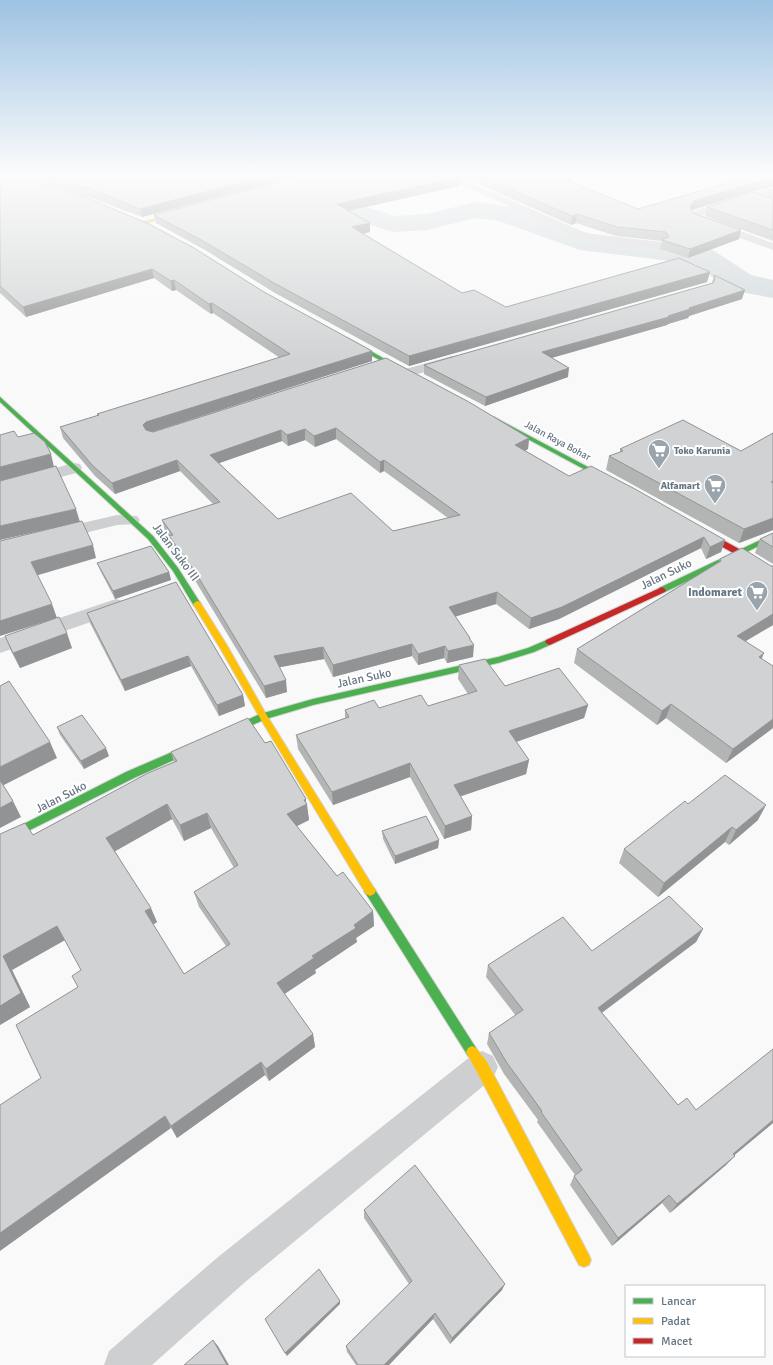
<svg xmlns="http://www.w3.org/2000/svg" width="773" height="1365" font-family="Signika,sans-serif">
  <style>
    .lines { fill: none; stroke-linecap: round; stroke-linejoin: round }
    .river { fill: #ced6d9; fill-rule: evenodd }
    .fast-casing { stroke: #d5d6d7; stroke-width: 2 }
    .slow-casing { stroke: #d5d6d7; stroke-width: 2 }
    .jam-casing { stroke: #d5d6d7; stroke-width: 2 }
    .street { fill: #cecfd0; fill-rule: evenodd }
    .fast { fill: #4caf50; fill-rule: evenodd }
    .slow { fill: #ffc107; fill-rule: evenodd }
    .jam { fill: #c62828; fill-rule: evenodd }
    .wall { fill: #b3b5b5; fill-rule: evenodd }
    .shaded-wall { fill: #929394 }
    .building { fill: #d0d2d3; stroke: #929394; fill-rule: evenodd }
    .labels { text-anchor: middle; stroke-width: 4; stroke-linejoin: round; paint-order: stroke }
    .far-street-label { font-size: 10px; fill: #657683; stroke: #fff }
    .far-poi-label { font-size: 10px; font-weight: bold; fill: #657683; stroke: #fff; text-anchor: start }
    .street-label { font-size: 12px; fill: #657683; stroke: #fff }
    .poi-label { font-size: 12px; font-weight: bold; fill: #657683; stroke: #fff; text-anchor: end }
  </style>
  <rect width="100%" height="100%" fill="#f9f9f9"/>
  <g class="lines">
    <polygon class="river" points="210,173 243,173 278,189 318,192 395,216 427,214 475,202 512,207 585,233 703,247 713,250 751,275 773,280 773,298 730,290 695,264 580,250 499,221 475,218 427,230 393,232 315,208 264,201 213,178"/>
    <g class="fast-casing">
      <g id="fast">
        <polygon points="344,338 348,338 411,374 406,375 344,340"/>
        <polygon points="0,397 153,536 178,568 201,604 200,606 194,606 173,571 148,539 0,402"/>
        <polygon points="490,417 494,417 618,483 616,484 612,484 490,419"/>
        <polygon points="773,534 773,539 665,592 659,592 658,590 659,588"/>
        <polygon points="549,639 553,642 552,644 534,652 498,663 313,705 266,719 250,726 247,724 245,722 247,720 260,714 313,699 498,657 528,648"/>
        <polygon points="200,740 203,741 205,744 203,747 134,778 0,845 0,836 126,772"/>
        <polygon points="370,886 374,888 476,1048 478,1052 476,1056 472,1058 468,1056 366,894 364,891 366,888"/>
      </g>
    </g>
    <g class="slow-casing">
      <g id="slow">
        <polygon points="185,211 187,213 141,224 139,223"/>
        <polygon points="197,601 200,602 228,647 266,714 374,888 376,891 374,894 370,896 366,894 260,718 220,648 193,604"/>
        <polygon points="472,1046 476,1048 487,1062 589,1255 591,1260 589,1265 584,1267 579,1265 477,1072 466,1052 468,1048"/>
      </g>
    </g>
    <g class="jam-casing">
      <g id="jam">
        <polygon points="695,528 701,528 741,550 773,571 773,578 735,554 695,532"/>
        <polygon points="662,587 666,590 665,592 552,644 549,645 545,642 546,640"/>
      </g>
    </g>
    <g class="street">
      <polygon points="435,173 449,173 584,232 596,235 660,242 664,243 666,245 664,247 660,248 596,241 576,236"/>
      <polygon points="773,188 773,194 762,197 773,201 773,208 747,198 746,196 747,194"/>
      <polygon points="734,198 738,199 739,201 738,203 700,216 773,243 773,250 691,220 689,216 693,211"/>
      <polygon points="452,356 457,357 459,360 457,363 407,377 402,376 400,373 402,370"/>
      <polygon points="74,463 80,464 82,468 80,472 0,493 0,483"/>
      <polygon points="117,515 137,516 140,520 137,524 117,525 0,554 0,542"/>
      <polygon points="116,599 123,601 126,606 123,611 0,653 0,638"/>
      <polygon points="482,1051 493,1056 498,1067 493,1078 244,1283 152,1365 104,1365 109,1351 218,1257 471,1056"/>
    </g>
    <use href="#fast" class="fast"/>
    <use href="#slow" class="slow"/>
    <use href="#jam" class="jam"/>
  </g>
  <g class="wall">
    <path d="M0 173 264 292 372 351V361L151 432H153L386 358 529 438 528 449 525 451 569 476 725 540 721 552 706 559 701 548 559 619 529 629 496 604 455 616 470 638 473 657 447 663 444 658 418 665 412 656 333 677 324 659 279 667 287 692 266 698 196 582 171 548 169 538 165 531 162 520 213 504 180 471 115 494 95 476 63 438 60 427 98 416 97 414 280 358 213 313 211 314 176 290 172 291 154 278 26 317 0 293ZM336 439 380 473 384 471 448 518 393 531 278 519 219 463 282 441 288 446 305 440 315 447Z"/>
    <polygon points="15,173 308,173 142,217 94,199"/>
    <polygon points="454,173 594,173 570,179 569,181 638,209 773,173 773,187 747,193 692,210 693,213 739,239 688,258 660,249 662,241 616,236 576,223 571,225"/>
    <polygon points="460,177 459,186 348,211 370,232 363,234 462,293 506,307 710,272 707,282 409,366 275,293 205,250 156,223 154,215"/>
    <polygon points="773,188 773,241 705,216 707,207 767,197 769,189"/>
    <polygon points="714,275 742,299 689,316 688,318 668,324 667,325 552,358 568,377 485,406 424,374 424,365 712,283"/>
    <polygon points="773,433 773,530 739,543 606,470 609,456 620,452 620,449 741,451"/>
    <polygon points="773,533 773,564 755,553 760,539"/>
    <polygon points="720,559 773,566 773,625 745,641 761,659 773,666 773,728 726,763 666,718 657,725 574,663 577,649 719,562"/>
    <polygon points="97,563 169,572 171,580 115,599 100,570"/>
    <polygon points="176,582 243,695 245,706 219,716 191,666 125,691 90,623 87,613"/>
    <polygon points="5,636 72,648 20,668 11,651"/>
    <polygon points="459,665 505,686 588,705 584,718 516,742 529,760 526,774 460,796 472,816 471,830 444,839 410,777 333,805 298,749 296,735 345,718 345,710 428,706 468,694 458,679"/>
    <polygon points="57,727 109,756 84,769 60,735"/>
    <path d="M171 752 306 803 309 820 297 826 337 876 373 911 374 926 356 938 357 942 315 970 316 973 284 994 313 1034 315 1047 269 1081 265 1075 177 1138 171 1128 41 1078 78 987 81 970 65 940 12 970 30 1007 0 1025 33 835 174 762ZM172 819 184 841 211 828 234 868 194 892 199 907 226 946 184 974 153 925 157 922 115 851Z"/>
    <polygon points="688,804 758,820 729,845 725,842 658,897 619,863 624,849"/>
    <polygon points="382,831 439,840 438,848 395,864 383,839"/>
    <polygon points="703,929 696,942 602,1013 678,1105 696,1110 773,1049 773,1123 734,1155 726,1165 670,1213 662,1203 612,1246 570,1185 574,1176 575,1175 537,1122 538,1120 504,1074 487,1044 489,1033 516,1016 486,977 488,965 592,951"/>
    <polygon points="364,1210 502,1290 450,1344 433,1319 389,1365 356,1365 347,1352 346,1346 409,1284 364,1218"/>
  </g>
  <g class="shaded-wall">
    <polygon points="276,173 308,173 142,217 140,209"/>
    <polygon points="559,173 594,173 570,179 569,186"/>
    <polygon points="460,177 459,186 338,213 337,204"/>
    <polygon points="773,179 773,187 747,193 692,210 688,215 690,206 694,201 749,184"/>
    <polygon points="577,214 576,223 571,225 572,216"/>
    <polygon points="370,223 370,232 352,236 352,227"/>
    <polygon points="741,230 739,239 688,258 690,249"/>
    <polygon points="152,269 154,278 26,317 23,307"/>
    <polygon points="710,272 707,282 409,366 409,356"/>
    <polygon points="174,280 176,290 172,291 171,281"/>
    <polygon points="745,290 742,299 689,316 688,318 668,324 667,325 540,361 542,352 668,316 689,308"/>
    <polygon points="212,303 213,313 211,314 209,304"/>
    <polygon points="372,351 372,361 149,433 146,436 143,425 146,422"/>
    <polygon points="569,368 568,377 485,406 486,397"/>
    <polygon points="336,428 336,439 315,447 314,436"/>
    <polygon points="305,429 305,440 288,446 287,435"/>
    <polygon points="281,430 282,441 211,466 210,455"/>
    <polygon points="529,438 528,449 513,456 515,445"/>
    <polygon points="51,454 54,467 0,481 0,467"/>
    <polygon points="177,460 180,471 115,494 112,483"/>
    <polygon points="384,460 384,471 380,473 380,462"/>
    <polygon points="76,509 80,522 0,540 0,526"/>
    <polygon points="773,518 773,530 739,543 744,529"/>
    <polygon points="704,537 701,548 559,619 529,629 531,618"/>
    <polygon points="725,540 721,552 706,559 710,547"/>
    <polygon points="93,545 96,558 35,576 31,562"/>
    <polygon points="169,572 171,580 115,599 113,591"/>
    <polygon points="497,592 496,604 448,619 449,607"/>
    <polygon points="52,604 57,618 0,636 0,621"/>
    <polygon points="773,614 773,625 731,650 737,636"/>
    <polygon points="67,633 72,648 20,668 13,653"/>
    <polygon points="469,638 470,638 470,646 474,645 473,657 447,663 448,651"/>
    <polygon points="412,644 412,656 333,677 333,665"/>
    <polygon points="445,646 444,658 418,665 418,654"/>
    <polygon points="323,647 324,659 276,668 274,656"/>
    <polygon points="764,653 758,668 759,657"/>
    <polygon points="188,656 191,666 125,691 121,680"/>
    <polygon points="286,680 287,692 266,698 264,686"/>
    <polygon points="243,695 245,706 219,716 217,705"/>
    <polygon points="671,704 666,718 657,725 662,711"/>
    <polygon points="588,705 584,718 507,745 509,731"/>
    <polygon points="773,719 773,728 726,763 733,749"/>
    <polygon points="50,742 57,758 2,786 0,782 0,767"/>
    <polygon points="106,748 109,756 84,769 81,761"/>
    <polygon points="529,760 526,774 453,799 454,785"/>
    <polygon points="410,763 410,777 333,805 332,792"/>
    <polygon points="306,799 306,805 307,804 309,820 289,830 287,814 304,800"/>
    <polygon points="13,801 21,817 0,828 0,808"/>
    <polygon points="167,804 172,819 112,853 106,838"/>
    <polygon points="766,805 758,820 729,845 736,830"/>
    <polygon points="207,813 211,828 184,841 180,825"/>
    <polygon points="472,816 471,830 444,839 445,826"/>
    <polygon points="732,827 725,842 658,897 664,883"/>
    <polygon points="439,840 438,848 395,864 395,856"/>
    <polygon points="151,908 157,922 150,926 145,911"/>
    <polygon points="373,911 374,926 356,938 357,942 315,970 316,973 280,997 277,983 354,925"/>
    <polygon points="57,926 65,940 12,970 30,1007 0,1025 0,1006 3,956"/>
    <polygon points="703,929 696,942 593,1019 598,1008"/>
    <polygon points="313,1034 315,1047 269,1081 266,1069"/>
    <polygon points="261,1062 265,1075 177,1138 171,1126"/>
    <polygon points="165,1116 171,1128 0,1251 0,1233"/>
    <polygon points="773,1120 773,1123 725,1163 733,1154"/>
    <polygon points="735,1156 726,1165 670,1213 677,1204"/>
    <polygon points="669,1195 662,1203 612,1246 618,1238"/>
    <polygon points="505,1284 502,1290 450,1344 452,1338"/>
    <polygon points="340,1301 340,1304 287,1356 285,1353"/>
    <polygon points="435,1313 433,1319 389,1365 384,1365"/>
    <polygon points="213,1340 218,1346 229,1365 227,1365"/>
  </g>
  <g class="building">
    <path d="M0 173H8L85 197 149 224 194 248 264 292 372 351 146 422 143 425 146 430 153 432 386 358 469 402 529 438 515 445 569 476 591 466 635 489 725 540 710 547 704 537 562 607 531 618 497 592 449 607 470 638H469L474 645 448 651 445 646 418 654 412 644 333 665 323 647 274 656 286 680 264 686 194 570 169 536 173 535 162 520 220 502 177 460 112 483 92 465 60 427 99 415 97 414 290 354 212 303 209 304 174 280 171 281 152 269 23 307 0 286ZM336 428 380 462 384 460 460 515 393 531 351 493 278 519 210 455 281 430 287 435 305 429 314 436Z"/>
    <polygon points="39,173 276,173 140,209 93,190"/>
    <polygon points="311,173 451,173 460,177 337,204 370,223 352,227 462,293 474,290 506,307 679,258 710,272 409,356 274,283 203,241 154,215"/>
    <polygon points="473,173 560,173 570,177 564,179 638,209 761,173 773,173 773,179 749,184 694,201 690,206 693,213 741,230 690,249 662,240 669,237 666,232 617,227 577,214 572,216"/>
    <polygon points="753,192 773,199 773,230 707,207"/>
    <polygon points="714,275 745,290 689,308 690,309 668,316 669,317 542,352 569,368 486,397 424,365 713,283 715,279"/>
    <polygon points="683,420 741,451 773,433 773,481 771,482 773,483 773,518 744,529 609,456 623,451 620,449"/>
    <polygon points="14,431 18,437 34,433 45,442 51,454 0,467 0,435"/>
    <polygon points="56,466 76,509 0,526 0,481"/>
    <polygon points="82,521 93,545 31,562 52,604 0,621 0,541"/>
    <polygon points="773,533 773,547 760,539"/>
    <polygon points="151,546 169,572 113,591 97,563"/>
    <polygon points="742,548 771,566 773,566 773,614 737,636 764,653 759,657 773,666 773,719 733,749 671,704 662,711 577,649 721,561 720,559"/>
    <polygon points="176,582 243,695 217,705 188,656 121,680 87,613"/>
    <polygon points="59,617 67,633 13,653 5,636"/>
    <polygon points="485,659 505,686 559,668 588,705 509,731 529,760 454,785 472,816 445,826 410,763 332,792 296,735 349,717 345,710 374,700 379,708 421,695 428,706 477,691 459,665"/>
    <polygon points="9,681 50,742 0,767 0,686"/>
    <polygon points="82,715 106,748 81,761 57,727"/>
    <path d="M248 718 265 743 271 741 306 799 304 800 307 804 287 814 337 876 343 872 373 911 354 925 356 928 312 956 314 958 277 983 313 1034 266 1069 261 1062 171 1126 165 1116 0 1233V1105L41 1078 16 1025 78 987 72 976 81 970 57 926 3 956 21 993 0 1006V834L25 823 33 835 148 773 177 761 171 752ZM167 804 180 825 207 813 238 865 194 892 230 944 184 974 145 911 151 908 106 838Z"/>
    <polygon points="725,775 766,805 736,830 732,827 664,883 624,849 685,801 688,804"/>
    <polygon points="0,780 13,801 0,808"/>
    <polygon points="426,816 439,840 395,856 382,831"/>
    <polygon points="669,896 703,929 598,1008 678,1105 687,1098 696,1110 773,1049 773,1120 733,1154 735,1156 677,1204 669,1195 618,1238 574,1176 582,1170 541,1112 542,1111 507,1063 489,1033 523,1010 488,965 563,917 592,951"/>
    <polygon points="415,1165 505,1284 452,1338 435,1313 384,1365 358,1365 346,1346 412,1281 364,1210"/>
    <polygon points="319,1269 340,1301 285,1353 265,1319"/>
    <polygon points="213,1340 227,1365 184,1365"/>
  </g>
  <linearGradient id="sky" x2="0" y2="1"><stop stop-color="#9dc2e2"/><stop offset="0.48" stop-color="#fcfcfc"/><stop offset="1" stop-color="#fcfcfc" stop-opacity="0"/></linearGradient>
  <rect width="773" height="364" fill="url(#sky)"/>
  <defs>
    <g id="supermarket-pin" transform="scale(1.15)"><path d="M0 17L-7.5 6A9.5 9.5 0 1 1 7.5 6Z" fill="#99a4ac" stroke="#fff"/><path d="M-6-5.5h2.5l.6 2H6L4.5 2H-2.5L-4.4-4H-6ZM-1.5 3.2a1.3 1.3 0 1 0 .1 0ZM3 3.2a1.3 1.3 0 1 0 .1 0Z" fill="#fff"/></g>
  </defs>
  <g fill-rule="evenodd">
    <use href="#supermarket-pin" x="659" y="450"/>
    <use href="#supermarket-pin" x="715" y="485"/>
    <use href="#supermarket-pin" x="757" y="592"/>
  </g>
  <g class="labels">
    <g class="far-street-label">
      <text transform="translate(558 440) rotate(28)" y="4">Jalan Raya Bohar</text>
    </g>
    <g class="far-poi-label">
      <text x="674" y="454">Toko Karunia</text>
      <text x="700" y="489" text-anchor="end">Alfamart</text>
    </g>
    <g class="street-label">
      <text transform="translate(176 552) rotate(53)" y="4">Jalan Suko III</text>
      <text transform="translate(666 574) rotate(-26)" y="4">Jalan Suko</text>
      <text transform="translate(364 678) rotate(-12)" y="4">Jalan Suko</text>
      <text transform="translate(61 797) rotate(-27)" y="4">Jalan Suko</text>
    </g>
    <g class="poi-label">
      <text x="742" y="596">Indomaret</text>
    </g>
  </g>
  <rect x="625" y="1285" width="140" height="72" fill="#ffffff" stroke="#c1c8cd"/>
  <rect x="633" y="1298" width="20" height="6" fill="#4caf50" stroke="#c1c8cd"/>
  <text x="661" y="1305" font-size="12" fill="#657683">Lancar</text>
  <rect x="633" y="1318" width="20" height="6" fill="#ffc107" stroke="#c1c8cd"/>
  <text x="661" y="1325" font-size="12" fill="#657683">Padat</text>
  <rect x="633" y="1338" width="20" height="6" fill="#c62828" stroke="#c1c8cd"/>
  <text x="661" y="1345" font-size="12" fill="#657683">Macet</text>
</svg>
